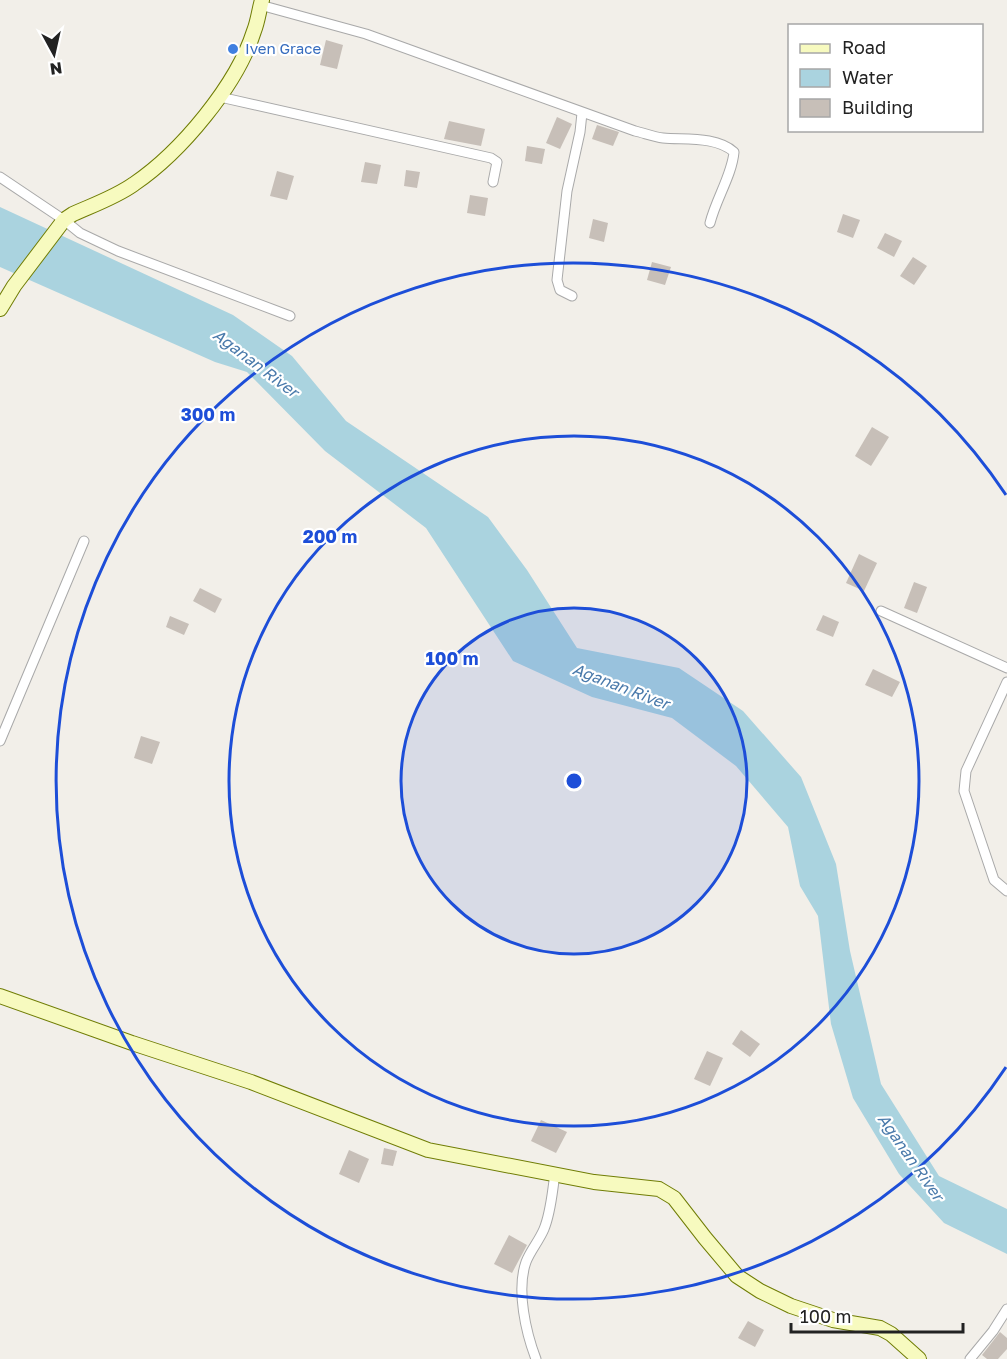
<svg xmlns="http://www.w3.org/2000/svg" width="1007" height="1359" font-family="'Golos Text',sans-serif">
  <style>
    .water { fill: #aad3df }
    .building { fill: #c7bfb8 }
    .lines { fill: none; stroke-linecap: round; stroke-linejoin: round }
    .street-casing { stroke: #a9a9a9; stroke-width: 11 }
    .secondary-casing { stroke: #707d05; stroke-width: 16 }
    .street { stroke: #fff; stroke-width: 9 }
    .secondary { stroke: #f7fabf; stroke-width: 14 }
    .ring { fill: none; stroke: #1d4ed8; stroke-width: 3 }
    .shop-dot { fill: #3f7fe0; stroke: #fff; stroke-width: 2 }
    .labels { text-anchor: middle; stroke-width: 4.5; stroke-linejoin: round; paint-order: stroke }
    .shop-label { font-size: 15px; fill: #366cbe; stroke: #fff; text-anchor: start }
    .water-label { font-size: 16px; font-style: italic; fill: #4a7aab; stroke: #fff }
    .centre { fill: #1d4ed8; stroke: #fff; stroke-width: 3 }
    .ring-label { font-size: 18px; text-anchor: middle; font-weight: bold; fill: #1d4ed8; stroke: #fff; stroke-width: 4.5; stroke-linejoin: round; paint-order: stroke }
  </style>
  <rect width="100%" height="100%" fill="#f2efe9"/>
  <polygon class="water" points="0,207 233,315 292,356 346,421 488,517 527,570 577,648 679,668 743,711 801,777 836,864 850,951 881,1084 939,1176 1007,1209 1007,1254 944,1223 899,1174 853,1098 831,1024 818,916 800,886 788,827 736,766 672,718 592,697 513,661 426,528 325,451 247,372 215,362 0,267"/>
  <g class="building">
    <polygon points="326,40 343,45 337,69 320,65"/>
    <polygon points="557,117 572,124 560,149 546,143"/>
    <polygon points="449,121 485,129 481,146 444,139"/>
    <polygon points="597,125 619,132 613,146 592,139"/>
    <polygon points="527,146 545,149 542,164 525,161"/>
    <polygon points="365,162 381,165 377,184 361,182"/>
    <polygon points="406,170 420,172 417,188 404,186"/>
    <polygon points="277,171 294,176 287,200 270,196"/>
    <polygon points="470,195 488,198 485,216 467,213"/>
    <polygon points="843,214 860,220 853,238 837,232"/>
    <polygon points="593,219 608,223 604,242 589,238"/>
    <polygon points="885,233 902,241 894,257 877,248"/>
    <polygon points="913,257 927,266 914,285 900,276"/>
    <polygon points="652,262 671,267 665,285 647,280"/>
    <polygon points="872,427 889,437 871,466 855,456"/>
    <polygon points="859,554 877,563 864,591 846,583"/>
    <polygon points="914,582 927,587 917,613 904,608"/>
    <polygon points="200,588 222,599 215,613 193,601"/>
    <polygon points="823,615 839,622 833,637 816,630"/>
    <polygon points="170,616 189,624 184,635 166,627"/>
    <polygon points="873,669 900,682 892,697 865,685"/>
    <polygon points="141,736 160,742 152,764 134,758"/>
    <polygon points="741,1030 760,1044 750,1057 732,1044"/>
    <polygon points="707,1051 723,1058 710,1086 694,1079"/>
    <polygon points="541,1120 567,1132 556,1153 531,1141"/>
    <polygon points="384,1148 397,1151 393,1166 381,1164"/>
    <polygon points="349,1150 369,1159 359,1183 339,1174"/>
    <polygon points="509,1235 527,1245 512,1273 494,1264"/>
    <polygon points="748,1321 764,1330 755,1347 738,1338"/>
    <polygon points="1000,1332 1007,1338 1007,1349 998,1359 987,1359 982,1355"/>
  </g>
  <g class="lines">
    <g class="street-casing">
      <g id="street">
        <path d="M260 5 366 34 635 131C644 133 654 137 663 138 685 140 716 136 734 152 732 175 716 199 710 223"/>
        <polyline points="220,97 491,158 497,162 493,182"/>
        <polyline points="0,177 64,220 80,233 118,251 290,316"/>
        <polyline points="572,296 560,290 557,280 567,191 580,132 582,113"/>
        <polyline points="881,611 1007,668"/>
        <polyline points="1007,682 966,771 964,791 994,880 1007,891"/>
        <polyline points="0,741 84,541"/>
        <path d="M536 1359C526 1333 516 1290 526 1262 530 1251 539 1241 544 1229 551 1212 552 1193 555 1174"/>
        <polyline points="970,1359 993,1331 1007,1309"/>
      </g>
    </g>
    <g class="secondary-casing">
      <g id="secondary">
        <path d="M0 309 14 286 64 220 73 214C93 205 116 197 134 184 181 152 237 85 254 31 258 21 259 10 262 0"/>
        <polyline points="0,996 132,1043 251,1082 428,1150 594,1182 659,1189 674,1198 705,1238 737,1276 760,1291 791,1306 833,1320 880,1328 891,1334 919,1359"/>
      </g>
    </g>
    <use href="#street" class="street"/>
    <use href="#secondary" class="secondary"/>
  </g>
  <circle cx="574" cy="781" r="173" fill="#1d4ed8" fill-opacity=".12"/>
  <g class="ring">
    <circle cx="574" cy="781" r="173"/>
    <circle cx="574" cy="781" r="345"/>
    <path d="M1006 1067A518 518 0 1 1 1006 495"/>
  </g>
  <circle class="shop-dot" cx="233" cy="49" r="6"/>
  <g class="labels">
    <g class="shop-label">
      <text x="245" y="54">Iven Grace</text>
    </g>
    <g class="water-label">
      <text transform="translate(256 363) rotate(37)" y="6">Aganan River</text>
      <text transform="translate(621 686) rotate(21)" y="6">Aganan River</text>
      <text transform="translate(911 1157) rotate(55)" y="6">Aganan River</text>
    </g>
  </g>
  <circle cx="574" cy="781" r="9" class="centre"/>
  <g class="ring-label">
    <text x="208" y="421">300 m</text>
    <text x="330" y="543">200 m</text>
    <text x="452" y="665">100 m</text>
  </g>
  <rect x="788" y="24" width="195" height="108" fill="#ffffff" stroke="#a7a7a7" stroke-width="1.5"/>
  <rect x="800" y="44" width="30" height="9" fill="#f7fabf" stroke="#a7a7a7" stroke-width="1.5"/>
  <text x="842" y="54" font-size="18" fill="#222222">Road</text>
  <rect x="800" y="69" width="30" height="18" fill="#aad3df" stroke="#a7a7a7" stroke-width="1.5"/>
  <text x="842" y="84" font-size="18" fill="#222222">Water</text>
  <rect x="800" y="99" width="30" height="18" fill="#c7bfb8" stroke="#a7a7a7" stroke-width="1.5"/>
  <text x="842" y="114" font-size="18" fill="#222222">Building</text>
  <g transform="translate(54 54) rotate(172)" stroke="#ffffff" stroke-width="4.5" paint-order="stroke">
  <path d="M0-4.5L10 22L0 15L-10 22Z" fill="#222222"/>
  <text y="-9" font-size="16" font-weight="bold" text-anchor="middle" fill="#222222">N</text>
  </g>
  <path d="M791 1323v9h172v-9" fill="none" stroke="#222222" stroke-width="3"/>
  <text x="800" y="1323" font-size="18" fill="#222222" stroke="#ffffff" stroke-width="4.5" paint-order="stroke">100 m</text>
</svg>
